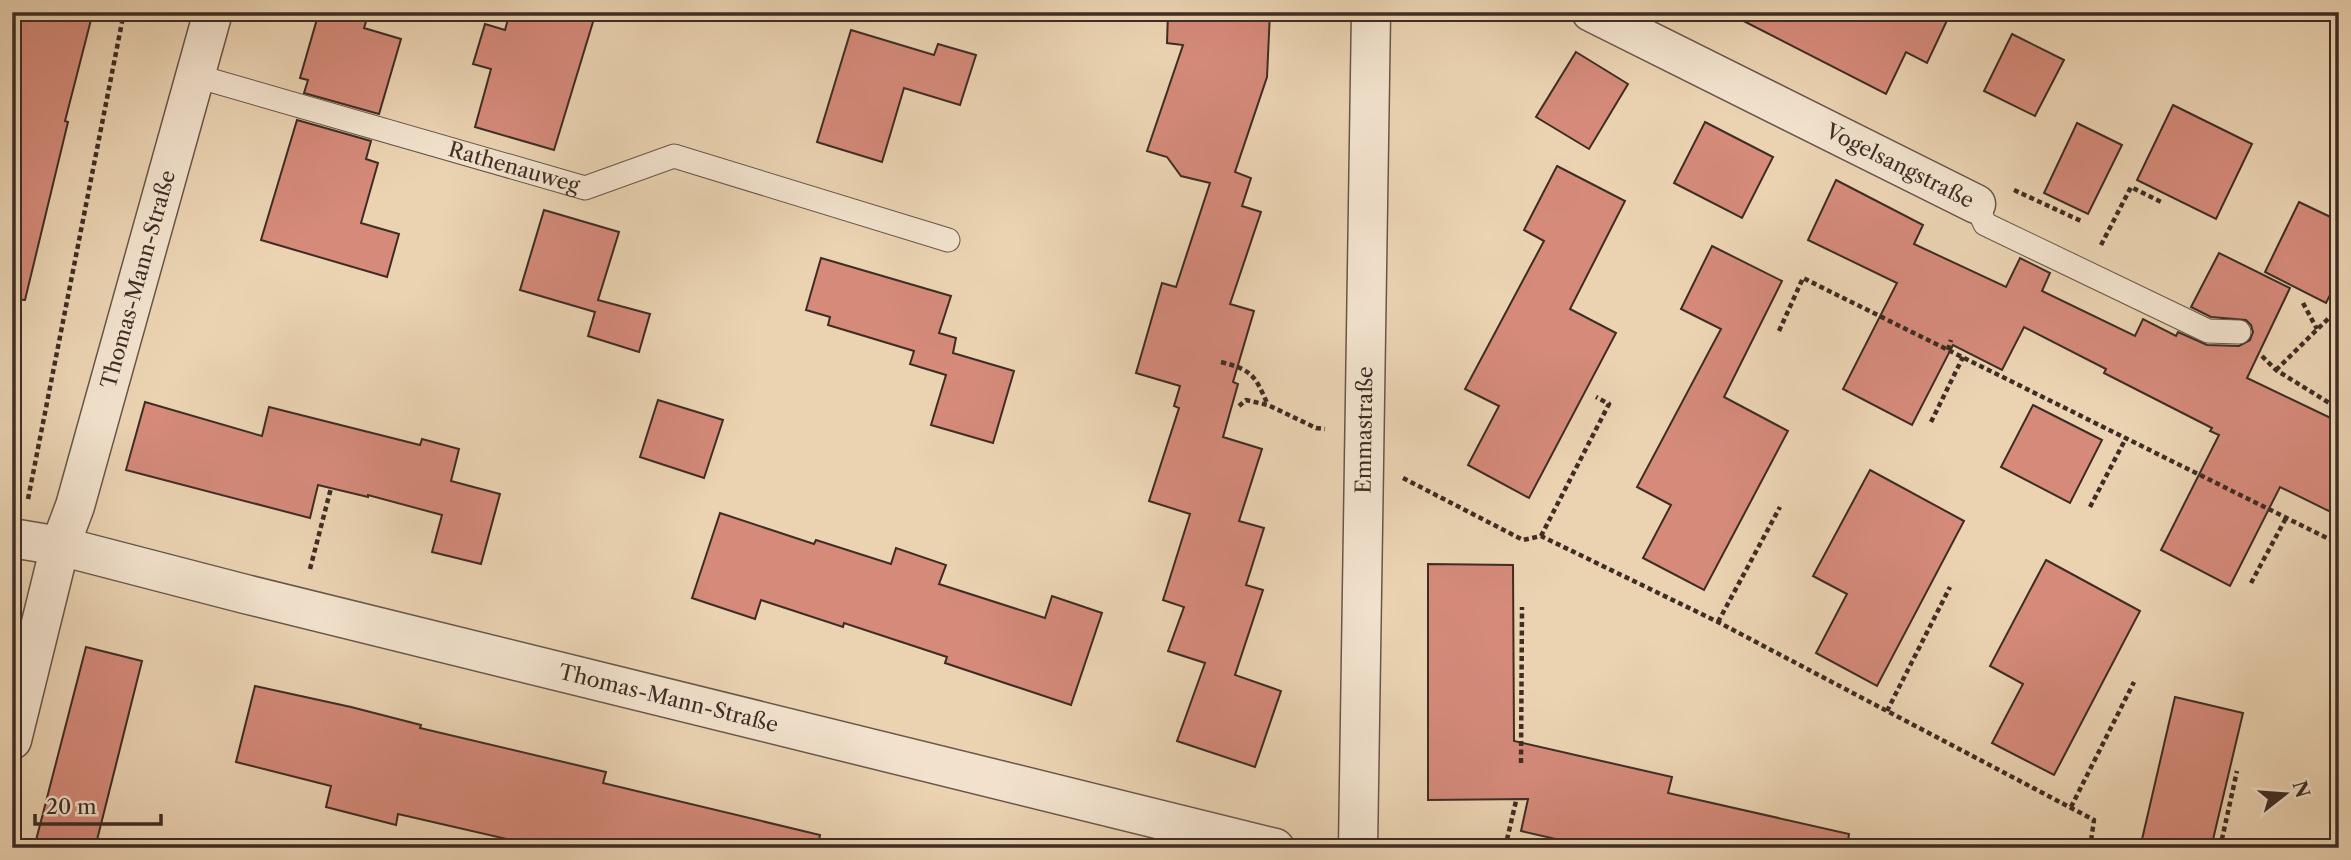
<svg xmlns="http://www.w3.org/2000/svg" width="2351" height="860" font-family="'Libre Caslon Text',serif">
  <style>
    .building { fill: #d58a7a; stroke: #3e2d25; stroke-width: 2 }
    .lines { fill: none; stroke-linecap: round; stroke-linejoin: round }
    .lane-casing { stroke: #695648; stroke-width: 25 }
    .street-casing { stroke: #695648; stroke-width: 41 }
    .path { stroke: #3e2d25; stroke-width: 4.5; stroke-dasharray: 5 3.5; stroke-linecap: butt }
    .lane { stroke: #f2e2cd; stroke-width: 23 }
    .street { stroke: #f2e2cd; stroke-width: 38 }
    .labels { text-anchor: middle; stroke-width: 5; stroke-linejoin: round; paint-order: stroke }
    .street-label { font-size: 21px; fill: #3e2d25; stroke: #f2e2cd }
  </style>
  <rect width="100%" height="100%" fill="#ebd3b2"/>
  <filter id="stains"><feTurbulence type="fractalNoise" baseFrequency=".00286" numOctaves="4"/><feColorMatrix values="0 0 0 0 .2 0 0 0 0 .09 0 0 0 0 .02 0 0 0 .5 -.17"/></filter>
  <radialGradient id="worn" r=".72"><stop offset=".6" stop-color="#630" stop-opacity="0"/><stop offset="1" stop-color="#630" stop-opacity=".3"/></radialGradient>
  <g class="building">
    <polygon points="12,12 93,12 65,121 68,122 25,300 12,299"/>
    <polygon points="319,12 369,12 364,28 401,39 379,114 304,93 308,80 300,78"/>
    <polygon points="510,12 596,12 554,150 475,127 491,69 473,64 485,24 505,30"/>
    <polygon points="1168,12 1270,12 1267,77 1235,172 1251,178 1242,206 1261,212 1230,304 1254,311 1233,382 1238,384 1223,437 1262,449 1239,521 1264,528 1246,585 1263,590 1235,675 1281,691 1255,767 1177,741 1205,663 1168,651 1184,607 1163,600 1190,514 1149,501 1179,408 1174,406 1180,386 1136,373 1162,283 1176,287 1210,183 1181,176 1167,157 1147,151 1183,45 1167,43"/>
    <polygon points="1726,12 1951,12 1927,63 1906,52 1886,94"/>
    <polygon points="851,30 934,55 938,44 976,55 960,105 904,88 882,162 817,142"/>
    <polygon points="2012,34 2064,60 2035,116 1984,91"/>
    <polygon points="1576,52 1628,84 1589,149 1536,117"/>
    <polygon points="2173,105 2252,144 2216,219 2137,180"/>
    <polygon points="297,120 371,141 366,159 378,163 361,223 399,234 387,277 261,240"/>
    <polygon points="1705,122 1773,157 1742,218 1674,183"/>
    <polygon points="2077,123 2122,145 2088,214 2044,193"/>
    <polygon points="1557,166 1625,201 1570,309 1616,333 1529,498 1468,465 1499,406 1465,389 1544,241 1524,230"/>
    <polygon points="1836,180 1923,225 1914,244 2006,287 2020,258 2050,273 2042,291 2135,336 2143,319 2176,336 2178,332 2207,345 2239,346 2250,340 2253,332 2251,325 2246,320 2211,317 2191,307 2219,253 2290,288 2247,378 2339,422 2339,516 2280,487 2230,586 2161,550 2219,435 2210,431 2212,428 2104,373 2106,369 2024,327 2002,370 1953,345 1912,425 1843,389 1897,283 1808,240"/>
    <polygon points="2299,202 2339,221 2339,277 2326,303 2265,272"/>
    <polygon points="544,210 619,232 598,300 650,314 639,352 588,336 595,312 520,290"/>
    <polygon points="1712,246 1782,281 1724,397 1788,431 1704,590 1643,558 1671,505 1637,487 1721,329 1681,309"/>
    <polygon points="821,258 951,296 939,333 956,338 953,353 1014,371 993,443 931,425 946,375 910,364 914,351 828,325 830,317 806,310"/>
    <polygon points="658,400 723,420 704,478 640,457"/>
    <polygon points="145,402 262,436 269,407 420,445 422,439 459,449 451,481 500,494 481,564 432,552 442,515 368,495 368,497 318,485 310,518 126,470"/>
    <polygon points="2033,405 2102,440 2070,503 2001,467"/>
    <polygon points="1870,470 1964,521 1877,686 1816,653 1847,594 1813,576"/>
    <polygon points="720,513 814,544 816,540 891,564 896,548 946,565 939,584 1045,618 1052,596 1102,613 1071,705 945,663 947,657 844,623 843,627 761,600 755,619 692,598"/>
    <polygon points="2046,560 2140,611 2054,775 1992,743 2023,684 1990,666"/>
    <polygon points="1428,564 1513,565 1514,741 1672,777 1668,793 1849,834 1847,848 1595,848 1521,831 1528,799 1428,800"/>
    <polygon points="86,647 142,661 95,848 34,848"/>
    <polygon points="255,686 351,707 421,725 420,728 606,772 603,783 820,835 818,848 546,848 398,814 396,825 326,807 331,786 236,762"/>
    <polygon points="2175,697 2243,713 2211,848 2140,848"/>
  </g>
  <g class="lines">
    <g class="lane-casing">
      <g id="lane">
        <path id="s1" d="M196 76 585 188 674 156 948 240"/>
        <polyline points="1976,204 1985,224 2208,331 2239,332"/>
      </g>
    </g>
    <g class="street-casing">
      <g id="street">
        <path id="s2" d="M1591 12 1976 204"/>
        <path id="s3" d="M12 538 60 546 245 594 1275 848"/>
        <path id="s4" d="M12 740 60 546 75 506 213 12"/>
        <path id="s5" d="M1358 848 1371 12"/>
      </g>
    </g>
    <g class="path">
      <polyline points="2014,190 2081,221"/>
      <polyline points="2101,245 2131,187 2161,202"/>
      <polyline points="2303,303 2317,329"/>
      <polyline points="1779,331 1803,278 2339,544"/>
      <polyline points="1948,350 1951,340"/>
      <polyline points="2262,356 2276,370 2339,409"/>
      <path d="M1221 362C1253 370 1255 376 1268 405"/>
      <polyline points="2276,370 2339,308"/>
      <polyline points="1239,406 1246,400 1268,405 1316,428 1325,429"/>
      <polyline points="1931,422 1963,357"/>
      <polyline points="1403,478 1523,540 1541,536 1718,622 2094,820 2090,848"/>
      <polyline points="28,499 124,12"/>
      <polyline points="2090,507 2126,438"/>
      <polyline points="1541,536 1609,404 1596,397"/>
      <polyline points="310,569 331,488"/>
      <polyline points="2251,583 2286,518"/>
      <polyline points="1718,622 1780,507"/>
      <polyline points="1887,711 1950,587"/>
      <polyline points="1521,763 1522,607"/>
      <polyline points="2071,807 2134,682"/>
      <polyline points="1505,848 1516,801"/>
      <polyline points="2220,848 2237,771"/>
    </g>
    <use href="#lane" class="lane"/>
    <use href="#street" class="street"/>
  </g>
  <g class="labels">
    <g class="street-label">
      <text dy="7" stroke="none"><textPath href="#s1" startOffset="331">Rathenauweg</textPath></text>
      <text dy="7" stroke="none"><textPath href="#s2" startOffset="345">Vogelsangstraße</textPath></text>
      <text dy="7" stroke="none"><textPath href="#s4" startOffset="478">Thomas-Mann-Straße</textPath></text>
      <text dy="7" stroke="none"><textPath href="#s5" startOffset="418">Emmastraße</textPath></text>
      <text dy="7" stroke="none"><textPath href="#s3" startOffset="676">Thomas-Mann-Straße</textPath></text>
    </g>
  </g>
  <rect width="2351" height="860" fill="none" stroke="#ebd3b2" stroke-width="42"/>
  <rect x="14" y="14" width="2323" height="832" fill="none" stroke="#3e2d25" stroke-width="3.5"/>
  <rect x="21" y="21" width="2309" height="818" fill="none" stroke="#3e2d25" stroke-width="2"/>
  <g transform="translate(2285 794) rotate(73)" stroke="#f2e2cd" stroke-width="5" paint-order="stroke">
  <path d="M0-5L12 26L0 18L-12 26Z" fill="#3e2d25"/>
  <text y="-10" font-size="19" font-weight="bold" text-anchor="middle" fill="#3e2d25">N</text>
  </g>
  <path d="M35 814v10h126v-10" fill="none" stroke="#3e2d25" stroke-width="3.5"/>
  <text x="46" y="814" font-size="21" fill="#3e2d25" stroke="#f2e2cd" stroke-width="5" paint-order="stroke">20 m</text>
  <rect width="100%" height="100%" filter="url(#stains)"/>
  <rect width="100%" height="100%" fill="url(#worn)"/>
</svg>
